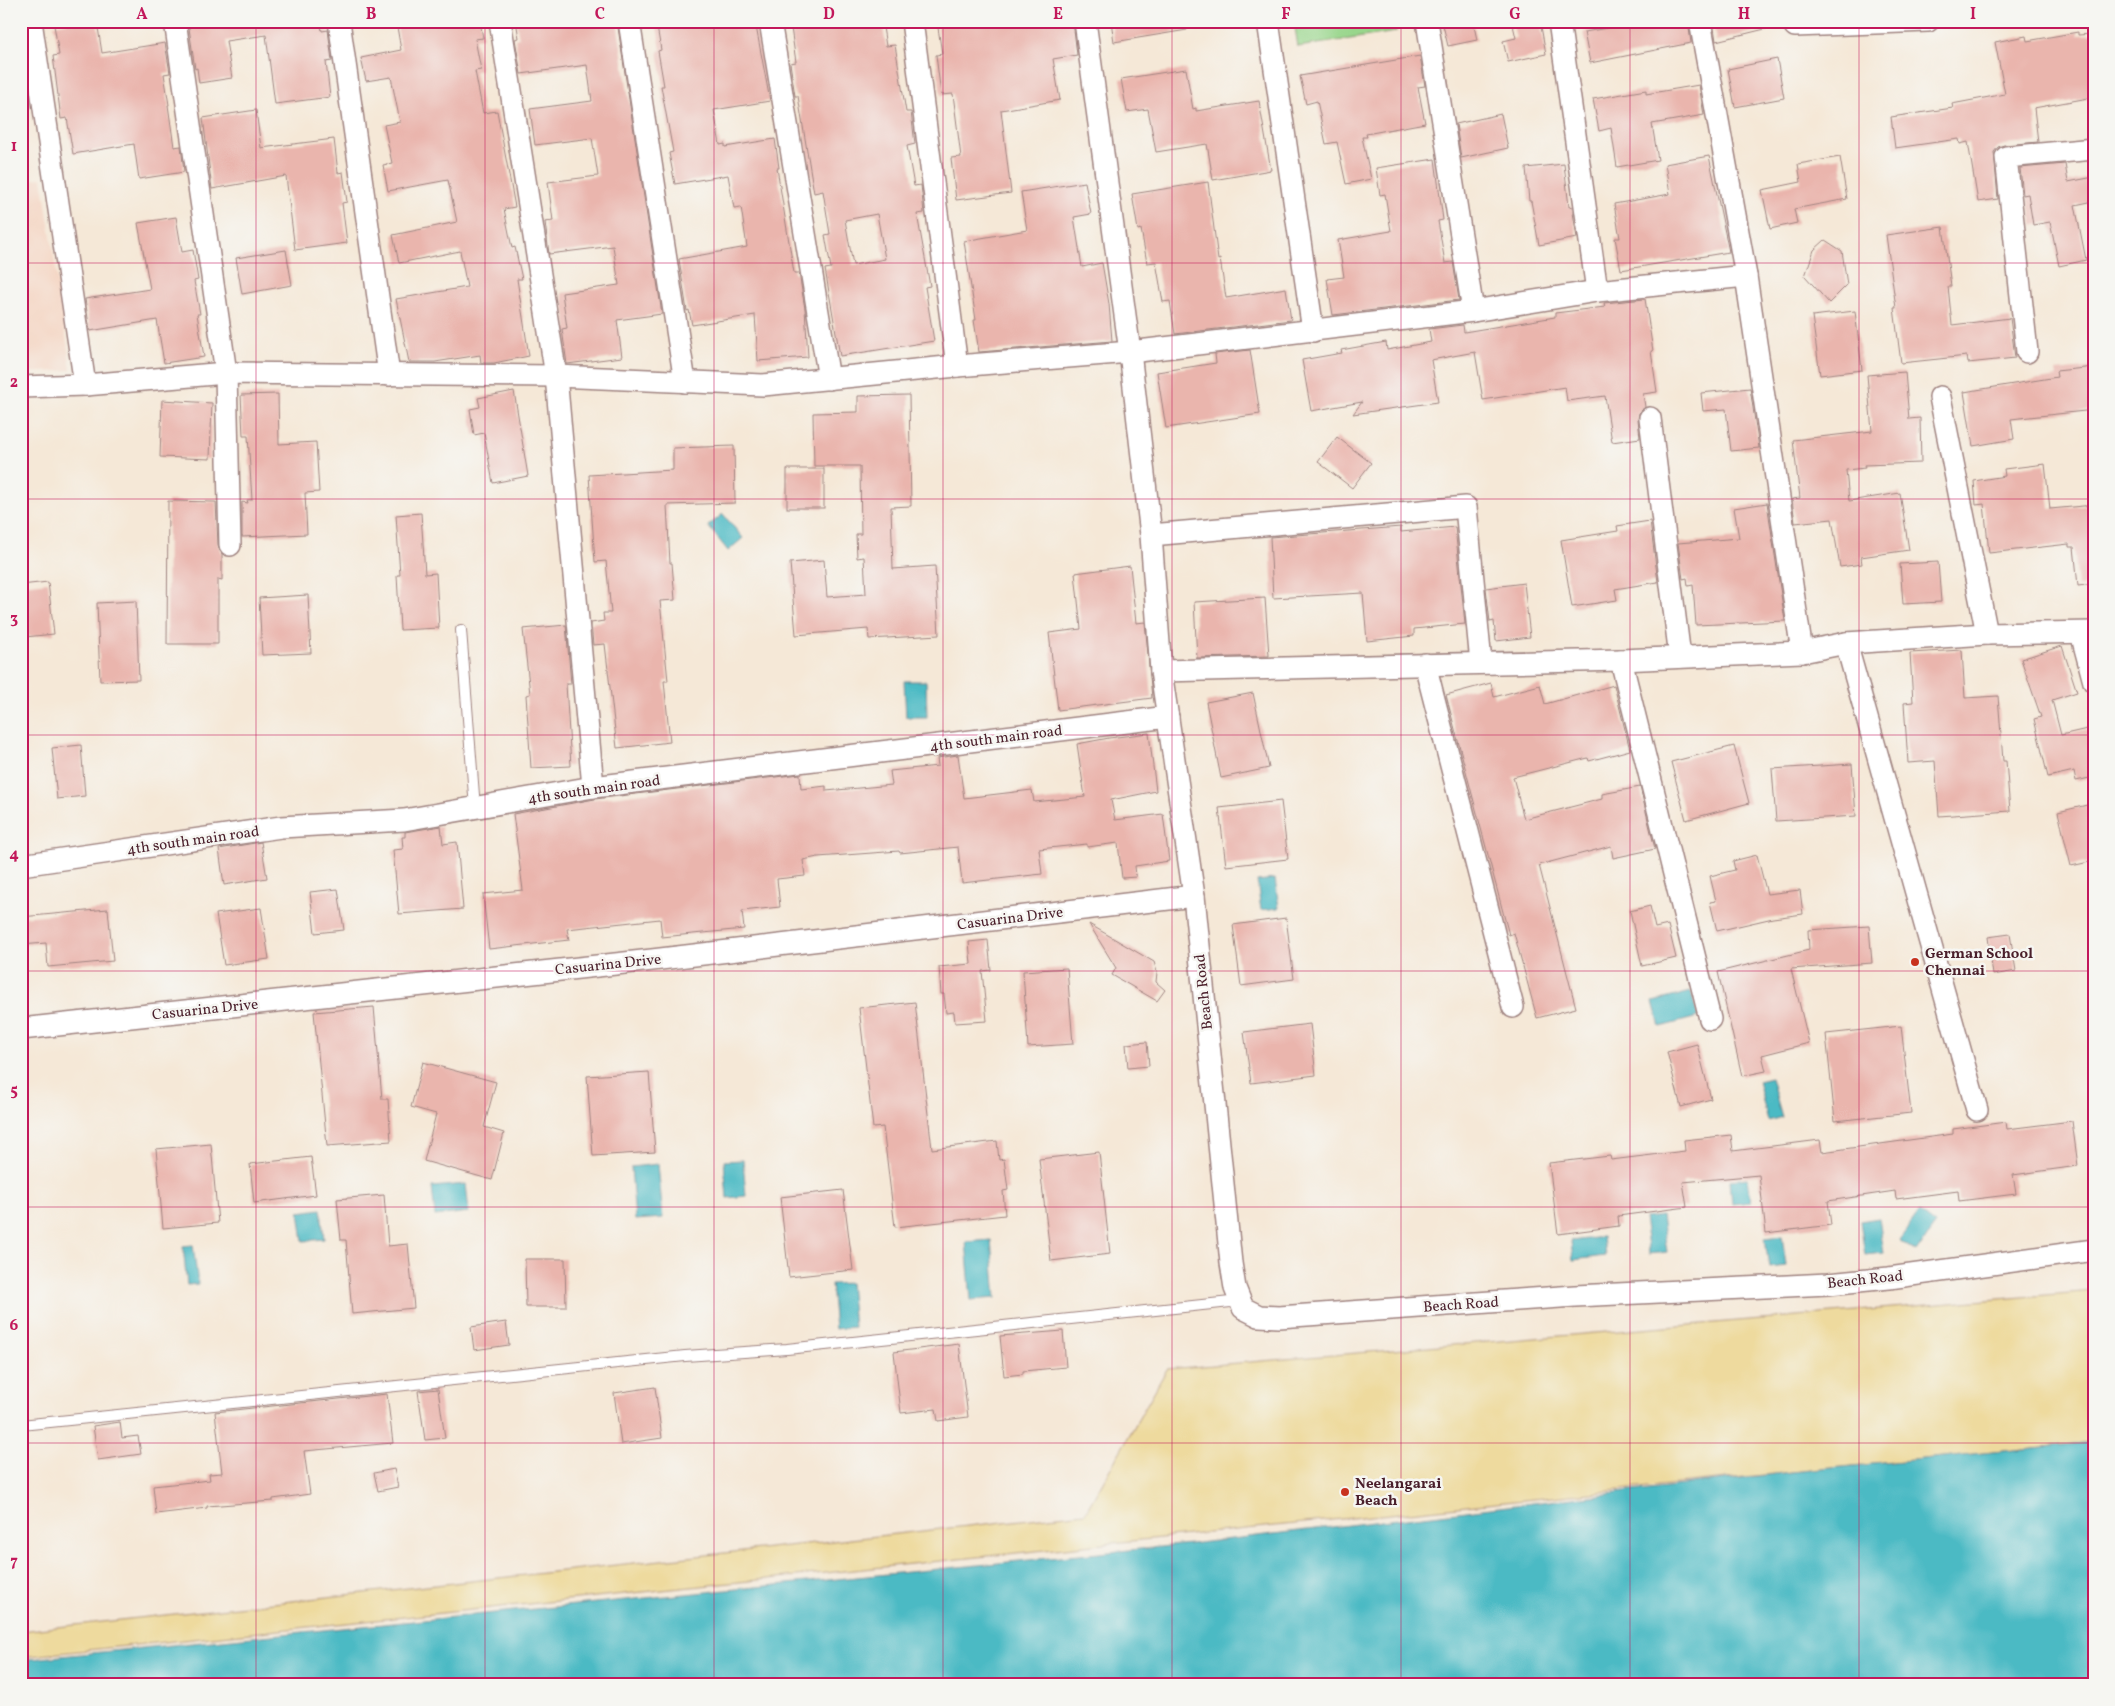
<svg xmlns="http://www.w3.org/2000/svg" width="2115" height="1706" font-family="Vollkorn,serif">
  <style>
    .built { fill: #f4d3c0 }
    .green { fill: #98d68b; stroke: #717a5b }
    .sand { fill: #eeda9e; stroke: #9c7c64 }
    .water { fill: #4bbac4; stroke: #4a6c78 }
    .building { fill: #eab5ad; fill-rule: evenodd }
    .lines { fill: none; stroke-linecap: round; stroke-linejoin: round }
    .lane-casing { stroke: #a08481; stroke-width: 12 }
    .street-casing { stroke: #a08481; stroke-width: 24 }
    .lane { stroke: #fff; stroke-width: 10 }
    .street { stroke: #fff; stroke-width: 21 }
    .grid { fill: none; stroke: #c2185b; stroke-width: 1; stroke-opacity: 0.55 }
    .poi-dot { fill: #c8321e; stroke: #f6f6f2; stroke-width: 2 }
    .labels { text-anchor: middle; stroke-width: 5; stroke-linejoin: round; paint-order: stroke }
    .street-label { font-size: 15px; fill: #4a1f2b; stroke: #f6f6f2 }
    .poi-label { font-size: 15px; font-weight: bold; fill: #4a1f2b; stroke: #f6f6f2; text-anchor: start }
    .neatline { fill: none; stroke: #c2185b; stroke-width: 2 }
    .grid-label { font-size: 16px; text-anchor: middle; font-weight: bold; fill: #c2185b }
  </style>
  <rect width="100%" height="100%" fill="#f6f6f2"/>
  <filter id="ink" filterUnits="userSpaceOnUse"><feTurbulence type="fractalNoise" baseFrequency=".02" numOctaves="2"/><feDisplacementMap in="SourceGraphic" scale="10" xChannelSelector="R" yChannelSelector="G"/><feConvolveMatrix kernelMatrix="1 2 1 2 8 2 1 2 1" color-interpolation-filters="sRGB"/></filter>
  <filter id="wash" filterUnits="userSpaceOnUse"><feTurbulence type="fractalNoise" baseFrequency=".0096" numOctaves="4" result="noise"/><feDisplacementMap in="SourceGraphic" scale="20" xChannelSelector="R" yChannelSelector="G"/><feGaussianBlur stdDeviation="1.12" result="paint"/><feColorMatrix in="noise" values="0 0 0 0 0 0 0 0 0 0 0 0 0 0 0 0 0 1.4 0 .05"/><feComposite in="paint" operator="in"/></filter>
  <g filter="url(#wash)">
    <rect width="100%" height="100%" fill="#f5e8d7"/>
    <polygon class="built" points="42,178 71,370 21,373 21,181"/>
    <polygon class="green" points="1294,21 1395,21 1396,32 1298,47"/>
    <polygon class="sand" points="2094,1291 2094,1442 1792,1472 21,1657 21,1631 1085,1513 1167,1369"/>
    <g class="water">
      <polygon points="723,514 743,538 728,551 708,526"/>
      <polygon points="904,681 926,681 927,717 906,717"/>
      <polygon points="1275,879 1279,908 1261,910 1257,881"/>
      <polygon points="1691,992 1698,1017 1660,1027 1653,1002"/>
      <polygon points="1771,1078 1782,1117 1768,1121 1758,1081"/>
      <polygon points="743,1160 746,1196 727,1198 724,1161"/>
      <polygon points="658,1164 663,1218 635,1220 631,1167"/>
      <polygon points="1748,1178 1751,1202 1732,1204 1730,1180"/>
      <polygon points="466,1184 469,1212 435,1216 432,1187"/>
      <polygon points="321,1209 324,1239 303,1241 299,1212"/>
      <polygon points="1919,1213 1935,1225 1916,1252 1899,1240"/>
      <polygon points="1662,1216 1667,1252 1649,1254 1644,1218"/>
      <polygon points="1879,1218 1884,1253 1865,1255 1860,1221"/>
      <polygon points="1782,1236 1786,1266 1769,1268 1765,1238"/>
      <polygon points="1603,1237 1605,1256 1573,1260 1571,1241"/>
      <polygon points="991,1240 996,1298 971,1300 966,1242"/>
      <polygon points="193,1245 198,1284 187,1285 183,1246"/>
      <polygon points="850,1283 854,1327 835,1329 831,1284"/>
      <polygon points="2094,1442 2094,1685 21,1685 21,1660 1190,1544 1792,1472"/>
    </g>
    <g id="blocks">
      <g class="building">
        <polygon points="75,21 97,21 102,53 165,43 170,73 164,74 169,105 168,105 174,147 181,146 184,172 139,179 134,144 73,154 67,118 61,119 53,56 59,55 54,25"/>
        <polygon points="188,21 320,21 322,31 328,30 332,61 326,62 330,97 275,104 266,35 226,41 232,78 199,83 197,68 195,69"/>
        <polygon points="396,21 480,21 483,38 475,39 481,70 475,71 483,113 497,111 515,207 504,209 512,248 515,247 522,279 517,279 529,356 494,363 481,363 480,355 435,362 409,362 396,299 467,287 460,251 399,263 393,235 457,222 448,180 388,191 383,165 392,163 384,125 400,122 391,77 366,81 361,58 401,50"/>
        <polygon points="516,21 617,21 662,314 617,320 622,357 567,364 562,329 567,328 562,293 619,285 613,246 549,254 545,222 553,221 548,182 598,176 592,138 535,145 530,109 592,101 587,65 521,74 515,39 519,38"/>
        <polygon points="656,21 755,21 770,101 714,110 720,145 725,144 725,147 775,139 779,168 777,168 794,273 799,273 805,309 808,357 758,361 755,315 692,325 689,310 687,311 679,259 747,247 741,207 734,208 728,175 675,184 669,153 673,152 661,86 664,86 658,51 661,50"/>
        <path d="M790 21H882L886 46 895 45 906 112H911L915 144 907 146 914 186 921 185 924 213 917 214 930 286 925 287 934 341 840 356 825 269 831 268 825 235 830 234 823 191 814 193 798 96H795L790 63 796 62ZM877 214 885 259 853 265 845 220Z"/>
        <polygon points="937,21 1073,21 1077,55 1053,59 1060,100 1001,110 1011,193 956,200 951,158 961,157 953,94 941,95 936,55 942,54"/>
        <polygon points="1111,21 1186,21 1187,30 1114,42"/>
        <polygon points="1442,21 1473,21 1477,40 1448,46"/>
        <polygon points="1512,21 1540,21 1546,54 1508,62 1503,41 1516,38"/>
        <polygon points="1649,21 1688,21 1691,43 1590,63 1584,32"/>
        <polygon points="1713,21 1772,21 1773,27 1716,41"/>
        <polygon points="2078,32 2078,35 2094,34 2094,97 2034,108 2038,142 2004,145 1998,147 1994,152 1998,199 1978,202 1968,142 1960,144 1959,139 1895,148 1891,117 1953,108 1952,104 2005,94 1995,42 2026,36 2027,41"/>
        <polygon points="1420,56 1425,86 1418,87 1425,123 1366,134 1367,137 1362,137 1371,179 1346,184 1337,142 1326,144 1317,101 1306,104 1300,76"/>
        <polygon points="1777,59 1784,98 1735,107 1728,69"/>
        <polygon points="1186,69 1193,109 1196,108 1196,111 1259,101 1271,170 1213,180 1207,144 1156,152 1148,109 1127,112 1121,79"/>
        <polygon points="1699,85 1704,115 1652,124 1658,160 1617,167 1611,128 1599,131 1593,99 1646,90 1646,94"/>
        <polygon points="256,110 261,148 334,139 338,173 343,172 347,202 342,203 347,243 295,250 286,176 212,189 203,118"/>
        <polygon points="1501,114 1508,148 1461,158 1456,124"/>
        <polygon points="1709,156 1729,252 1621,270 1615,238 1620,238 1614,204 1670,194 1665,164"/>
        <polygon points="1840,157 1847,199 1794,209 1797,223 1770,229 1762,190 1801,182 1798,164"/>
        <polygon points="1435,159 1443,220 1438,221 1445,263 1453,262 1459,300 1333,315 1327,279 1344,277 1338,240 1391,231 1385,194 1380,195 1376,168"/>
        <polygon points="1564,164 1569,207 1572,206 1577,238 1539,245 1531,201 1529,201 1526,168"/>
        <polygon points="2065,164 2068,182 2094,177 2094,201 2075,205 2086,260 2059,266 2050,222 2033,225 2028,194 2023,195 2020,168"/>
        <polygon points="1085,182 1091,214 1074,217 1082,267 1102,263 1109,304 1112,341 979,352 974,320 976,320 964,241 1027,230 1021,192"/>
        <polygon points="1208,182 1218,260 1220,259 1226,298 1286,288 1291,320 1175,334 1170,301 1163,302 1156,262 1147,263 1141,229 1138,230 1132,194"/>
        <polygon points="176,217 182,252 193,250 198,280 194,281 200,314 197,314 204,357 164,363 157,320 90,331 85,299 150,289 138,223"/>
        <polygon points="1943,227 1951,286 1948,286 1952,325 2010,318 2015,358 1968,363 1967,356 1901,363 1894,308 1896,308 1886,235"/>
        <polygon points="1825,240 1842,251 1847,285 1829,303 1805,276 1814,250"/>
        <polygon points="286,250 292,285 242,294 236,258"/>
        <polygon points="1645,299 1653,351 1651,351 1657,392 1643,394 1645,407 1639,413 1638,419 1640,438 1612,442 1605,396 1567,401 1565,387 1483,400 1475,352 1431,360 1438,402 1353,414 1362,402 1311,411 1302,360 1342,353 1341,350 1386,342 1387,350 1431,342 1429,329 1463,325 1464,332 1555,317 1555,313 1605,307 1604,303"/>
        <polygon points="1855,311 1862,370 1820,375 1812,316"/>
        <polygon points="1250,350 1260,414 1166,428 1157,372 1216,363 1215,354"/>
        <polygon points="2094,367 2094,410 2011,419 2014,439 1973,446 1964,392 2057,377 2056,371"/>
        <polygon points="1905,372 1909,419 1920,418 1921,463 1864,465 1865,468 1846,470 1849,501 1900,493 1909,550 1861,557 1862,564 1840,567 1832,519 1795,523 1792,499 1800,498 1793,440 1872,431 1867,375"/>
        <polygon points="1750,388 1759,448 1731,451 1726,409 1703,411 1701,393"/>
        <polygon points="514,391 528,476 493,483 484,433 474,435 470,409 480,407 478,398"/>
        <polygon points="278,394 279,444 316,442 319,492 305,493 307,534 242,537 242,502 248,503 247,500 252,500 248,436 243,436 241,395"/>
        <polygon points="909,395 911,506 891,507 893,569 935,566 939,635 869,639 868,629 796,635 790,563 824,560 827,597 866,594 864,557 857,558 856,534 861,534 860,466 814,466 813,413 858,412 858,396"/>
        <polygon points="162,400 212,403 210,459 160,457"/>
        <polygon points="1337,437 1371,463 1352,488 1318,462"/>
        <polygon points="734,446 735,503 667,505 670,563 672,563 675,600 660,601 668,681 664,681 670,742 617,748 605,644 593,645 591,623 604,621 603,613 611,613 606,561 595,562 589,475 673,470 673,448"/>
        <polygon points="2045,464 2050,509 2094,505 2094,584 2078,586 2074,547 2069,547 2069,544 1989,553 1984,504 1976,505 1974,481 2005,476 2004,469"/>
        <rect x="787" y="469" width="37" height="39"/>
        <polygon points="168,501 216,502 218,545 222,554 222,580 218,579 218,644 167,644"/>
        <polygon points="1767,503 1785,621 1696,625 1693,585 1688,586 1687,578 1683,579 1678,543 1739,538 1734,508"/>
        <polygon points="421,513 425,574 436,573 439,628 400,630 397,575 400,575 396,515"/>
        <polygon points="1650,521 1658,582 1615,589 1617,600 1572,607 1561,540 1618,531 1617,526"/>
        <polygon points="1401,527 1401,532 1455,527 1465,624 1414,629 1414,636 1367,641 1363,593 1273,598 1270,537"/>
        <polygon points="1938,562 1941,602 1903,604 1900,564"/>
        <polygon points="1130,566 1136,623 1145,622 1152,698 1058,710 1049,633 1081,629 1075,573"/>
        <polygon points="48,582 54,634 25,637 21,585"/>
        <polygon points="1524,583 1530,637 1496,641 1494,621 1490,622 1486,588"/>
        <polygon points="308,595 311,653 262,655 259,598"/>
        <polygon points="1265,598 1269,656 1197,658 1194,602"/>
        <polygon points="136,601 139,680 100,681 97,603"/>
        <polygon points="566,625 571,684 566,684 571,766 531,768 526,695 530,694 523,629"/>
        <polygon points="2062,646 2077,692 2052,700 2061,735 2087,729 2094,758 2094,777 2076,781 2074,771 2048,777 2034,719 2041,717 2021,659"/>
        <polygon points="1962,650 1965,698 1998,696 2003,761 2006,761 2010,811 1939,816 1935,761 1908,763 1904,703 1913,702 1910,653"/>
        <polygon points="1491,683 1494,697 1540,685 1545,704 1614,685 1630,750 1589,761 1588,758 1513,777 1524,819 1602,799 1602,794 1640,787 1655,849 1613,858 1611,846 1539,865 1576,1008 1537,1018 1514,933 1509,935 1446,695"/>
        <polygon points="1253,693 1269,768 1221,778 1206,702"/>
        <polygon points="1149,733 1156,791 1111,800 1115,820 1163,814 1169,861 1135,866 1136,877 1122,878 1118,843 1087,847 1087,844 1039,849 1042,874 962,883 958,847 900,853 899,851 818,857 803,860 805,876 777,879 780,907 742,911 744,929 662,937 660,919 567,929 569,940 489,949 483,894 523,890 513,814 595,799 800,774 801,789 826,786 826,791 892,785 890,771 938,766 937,758 958,755 964,798 1032,790 1034,802 1085,797 1077,744 1109,738"/>
        <polygon points="81,745 85,796 57,799 52,748"/>
        <polygon points="1734,746 1749,803 1686,820 1671,762"/>
        <polygon points="1852,764 1856,816 1776,821 1772,769"/>
        <polygon points="1281,801 1288,859 1226,866 1219,808"/>
        <polygon points="2087,805 2091,820 2094,819 2094,861 2071,866 2058,812"/>
        <polygon points="441,826 443,844 457,842 463,909 399,914 393,850 403,849 402,837 405,837 405,832"/>
        <polygon points="261,842 267,878 224,885 219,849"/>
        <polygon points="1757,855 1767,894 1800,890 1803,914 1773,918 1717,931 1710,902 1716,901 1710,876 1735,870 1733,861"/>
        <polygon points="338,889 344,930 315,933 310,892"/>
        <polygon points="1650,906 1655,928 1668,925 1676,958 1642,966 1630,911"/>
        <polygon points="261,908 269,959 224,965 216,914"/>
        <polygon points="108,909 113,961 48,967 46,943 21,945 21,917"/>
        <polygon points="1286,918 1294,979 1241,986 1233,925"/>
        <polygon points="1089,924 1154,962 1157,972 1156,982 1165,990 1157,1001 1112,975 1116,968"/>
        <polygon points="1869,926 1872,963 1791,969 1809,1043 1762,1055 1766,1071 1742,1076 1718,972 1809,950 1808,930"/>
        <polygon points="2010,934 2016,971 1993,975 1988,937"/>
        <polygon points="988,940 991,970 982,971 987,1021 955,1023 954,1012 946,1013 944,994 941,994 939,967 971,964 969,942"/>
        <polygon points="1067,968 1073,1044 1028,1047 1023,971"/>
        <polygon points="915,1002 932,1149 997,1141 999,1160 1004,1159 1008,1190 1003,1191 1005,1215 895,1227 883,1127 873,1128 859,1008"/>
        <polygon points="374,1007 382,1099 388,1099 391,1141 327,1146 314,1012"/>
        <polygon points="1310,1024 1316,1075 1251,1083 1244,1032"/>
        <polygon points="1901,1026 1911,1113 1835,1121 1826,1034"/>
        <polygon points="1147,1042 1149,1066 1128,1068 1126,1044"/>
        <polygon points="1697,1044 1711,1099 1681,1107 1667,1052"/>
        <polygon points="423,1062 496,1082 484,1127 504,1133 492,1180 424,1161 436,1114 411,1107"/>
        <polygon points="649,1072 655,1152 593,1156 587,1076"/>
        <polygon points="2072,1121 2078,1166 2013,1175 2016,1194 1959,1201 1958,1191 1896,1199 1895,1191 1828,1201 1831,1225 1766,1233 1759,1175 1683,1182 1687,1207 1618,1216 1619,1226 1558,1234 1549,1163 1610,1156 1611,1160 1685,1151 1684,1140 1731,1135 1733,1151 1820,1140 1822,1152 1953,1134 1953,1129 2006,1122 2007,1129"/>
        <polygon points="211,1144 218,1223 163,1228 156,1149"/>
        <polygon points="1099,1152 1110,1254 1051,1261 1039,1159"/>
        <polygon points="311,1157 316,1195 254,1203 250,1164"/>
        <polygon points="843,1190 853,1270 789,1277 780,1197"/>
        <polygon points="384,1195 388,1246 408,1244 414,1308 352,1314 346,1240 341,1240 337,1199"/>
        <polygon points="525,1259 565,1259 566,1307 526,1307"/>
        <polygon points="506,1322 509,1345 474,1350 471,1327"/>
        <polygon points="1063,1331 1066,1367 1023,1371 1023,1374 1004,1376 1000,1336"/>
        <polygon points="959,1344 968,1417 938,1421 936,1409 901,1413 894,1352"/>
        <polygon points="655,1387 662,1438 621,1444 614,1393"/>
        <polygon points="438,1389 445,1438 425,1440 418,1391"/>
        <polygon points="387,1394 393,1443 304,1451 310,1494 273,1499 273,1501 207,1506 207,1508 156,1514 153,1486 210,1480 209,1474 222,1473 215,1412"/>
        <polygon points="120,1422 122,1438 138,1436 141,1454 98,1460 93,1426"/>
        <polygon points="394,1469 398,1487 378,1491 374,1473"/>
      </g>
    </g>
  </g>
  <g filter="url(#ink)">
    <use href="#blocks" fill-opacity="0" stroke="#a08481" stroke-width="1"/>
    <g class="lines">
      <g class="lane-casing">
        <g id="lane">
          <polyline points="461,630 475,808"/>
          <polyline points="21,1425 685,1356 787,1349 1240,1301"/>
        </g>
      </g>
      <g class="street-casing">
        <g id="street">
          <polyline points="31,21 85,385"/>
          <polyline points="175,21 226,373 230,545"/>
          <polyline points="339,21 389,375"/>
          <polyline points="500,21 556,376 593,787"/>
          <polyline points="629,21 685,382"/>
          <polyline points="770,21 829,379"/>
          <polyline points="912,21 957,366"/>
          <polyline points="1085,21 1130,352 1151,535 1161,671 1194,896 1231,1263 1235,1288 1243,1308 1259,1316 1279,1317 1575,1296 1828,1284 1889,1278 2094,1250"/>
          <polyline points="1268,21 1313,331"/>
          <polyline points="1427,21 1473,311"/>
          <polyline points="1559,21 1597,291"/>
          <polyline points="1700,21 1746,276 1802,652"/>
          <polyline points="1795,26 1928,21"/>
          <polyline points="2027,352 2006,157 2094,149"/>
          <polyline points="21,387 85,385 226,373 556,376 763,385 957,366 1130,352 1473,311 1597,291 1746,276"/>
          <polyline points="1940,397 1987,634"/>
          <polyline points="1650,418 1680,657"/>
          <polyline points="1151,535 1466,507 1481,663"/>
          <polyline points="2081,633 2094,682"/>
          <polyline points="1846,643 1977,1110"/>
          <polyline points="1621,660 1710,1019"/>
          <polyline points="1425,664 1513,1007"/>
          <polyline points="1161,671 1621,660 1802,652 1846,643 1987,634 2094,632"/>
          <polyline points="21,865 281,827 404,820 593,787 1168,717"/>
          <polyline points="21,1029 652,960 1194,896"/>
        </g>
      </g>
      <use href="#lane" class="lane"/>
      <use href="#street" class="street"/>
    </g>
  </g>
  <path class="grid" d="M256 21V1685M485 21V1685M714 21V1685M943 21V1685M1172 21V1685M1401 21V1685M1630 21V1685M1859 21V1685M21 263H2094M21 499H2094M21 735H2094M21 971H2094M21 1207H2094M21 1443H2094"/>
  <g class="poi-dot">
    <circle cx="1915" cy="962" r="5"/>
    <circle cx="1345" cy="1492" r="5"/>
  </g>
  <g class="labels">
    <g class="street-label">
      <text transform="translate(996 738) rotate(-7)" y="5">4th south main road</text>
      <text transform="translate(594 789) rotate(-8)" y="5">4th south main road</text>
      <text transform="translate(193 840) rotate(-8)" y="5">4th south main road</text>
      <text transform="translate(1010 918) rotate(-7)" y="5">Casuarina Drive</text>
      <text transform="translate(608 964) rotate(-6)" y="5">Casuarina Drive</text>
      <text transform="translate(1203 992) rotate(-96)" y="5">Beach Road</text>
      <text transform="translate(205 1009) rotate(-6)" y="5">Casuarina Drive</text>
      <text transform="translate(1865 1279) rotate(-6)" y="5">Beach Road</text>
      <text transform="translate(1461 1304) rotate(-4)" y="5">Beach Road</text>
    </g>
    <g class="poi-label">
      <text x="1925" y="958">German School<tspan x="1925" dy="17">Chennai</tspan></text>
      <text x="1355" y="1488">Neelangarai<tspan x="1355" dy="17">Beach</tspan></text>
    </g>
  </g>
  <rect width="2115" height="1706" fill="none" stroke="#f6f6f2" stroke-width="55"/>
  <rect x="28" y="28" width="2060" height="1650" class="neatline"/>
  <g class="grid-label">
    <text x="142" y="19">A</text>
    <text x="371" y="19">B</text>
    <text x="600" y="19">C</text>
    <text x="829" y="19">D</text>
    <text x="1058" y="19">E</text>
    <text x="1286" y="19">F</text>
    <text x="1515" y="19">G</text>
    <text x="1744" y="19">H</text>
    <text x="1973" y="19">I</text>
    <text x="14" y="151">1</text>
    <text x="14" y="387">2</text>
    <text x="14" y="623">3</text>
    <text x="14" y="859">4</text>
    <text x="14" y="1095">5</text>
    <text x="14" y="1330">6</text>
    <text x="14" y="1566">7</text>
  </g>
</svg>
